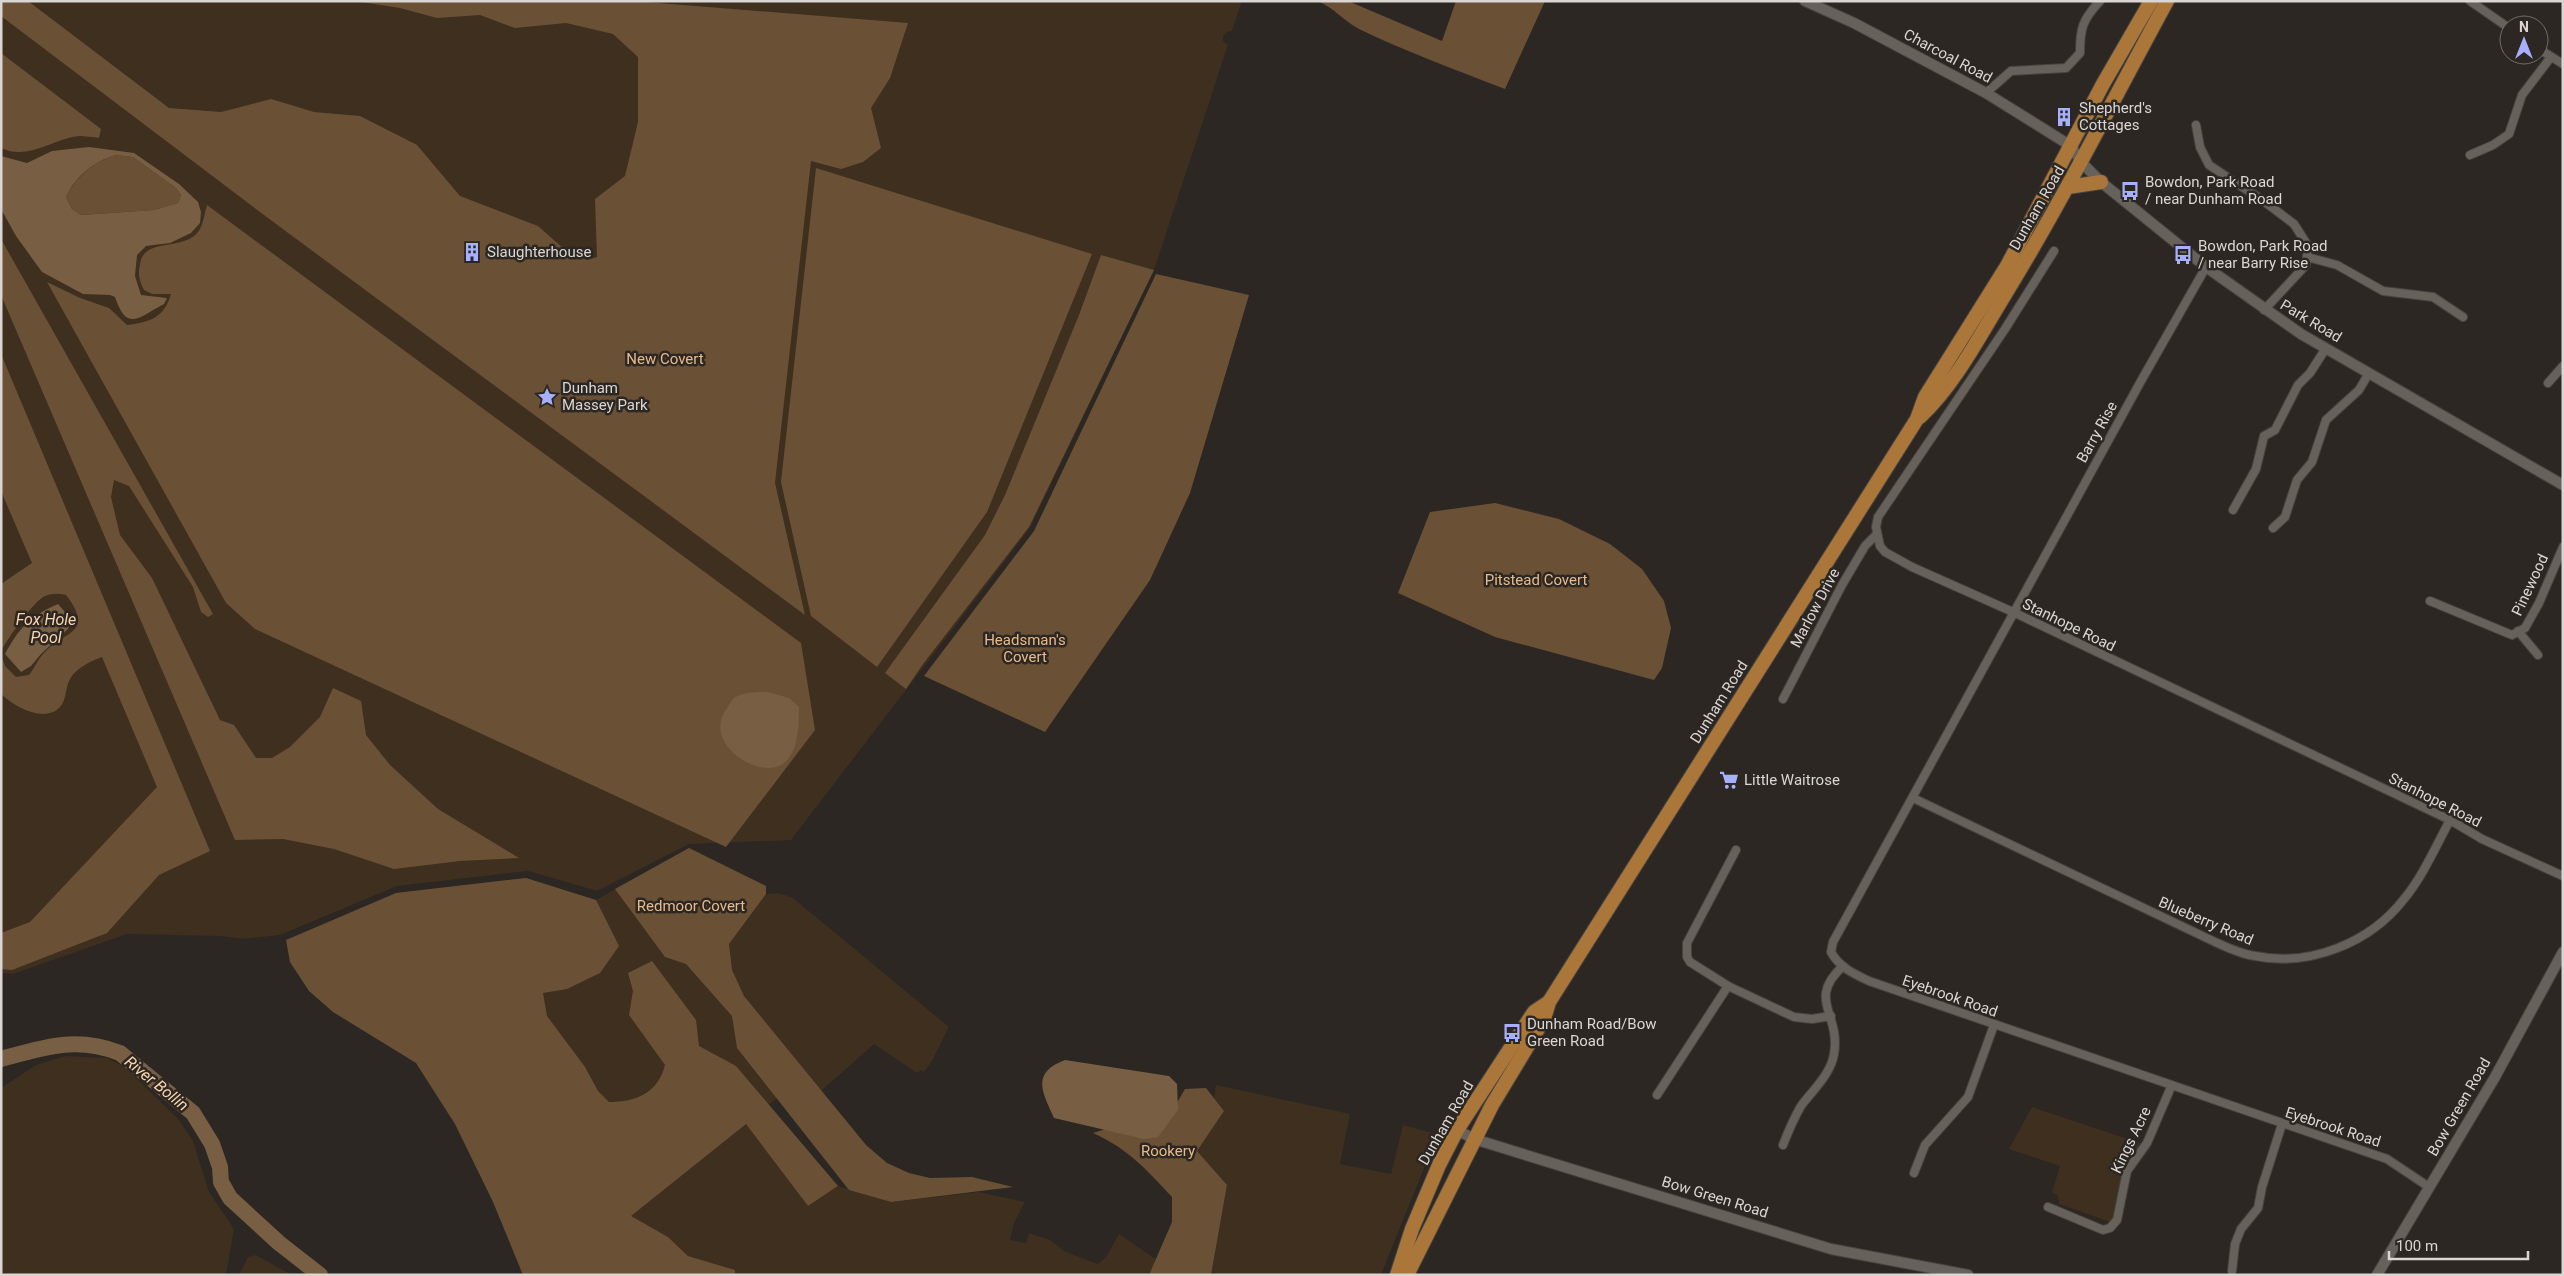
<svg xmlns="http://www.w3.org/2000/svg" width="2564" height="1276" font-family="Roboto,sans-serif">
  <style>
    .green { fill: #3e2f1e }
    .forest { fill: #6a5136 }
    .water { fill: #785e43; fill-rule: evenodd }
    .lines { fill: none; stroke-linecap: round; stroke-linejoin: round }
    .river { stroke: #785e43; stroke-width: 16 }
    .street-casing { stroke: #474340; stroke-width: 10 }
    .secondary-casing { stroke: #474340; stroke-width: 12 }
    .highway-casing { stroke: #474340; stroke-width: 16 }
    .street { stroke: #67615c; stroke-width: 8 }
    .secondary { stroke: #67615c; stroke-width: 10 }
    .highway { stroke: #aa7639; stroke-width: 14 }
    .labels { text-anchor: middle; stroke-width: 5; stroke-linejoin: round; paint-order: stroke }
    .street-label { font-size: 15px; fill: #dad6d3; stroke: #2c2722 }
    .poi-label { font-size: 15px; fill: #dad6d3; stroke: #2c2722; text-anchor: start }
    .park-label { font-size: 15px; fill: #e8ba8a; stroke: #2c2722 }
    .water-label { font-size: 16px; font-style: italic; fill: #f9d4ad; stroke: #2c2722 }
  </style>
  <rect width="100%" height="100%" fill="#2c2722"/>
  <g class="green">
    <polygon points="1,1 1242,1 1232,31 1227,32 1223,36 1223,41 1228,45 1155,267 1030,528 791,840 689,844 597,891 528,871 397,886 280,935 243,939 220,936 127,934 13,974 1,973"/>
    <polygon points="689,848 766,886 704,956 802,1078 746,1123 808,1206 838,1186 891,1202 979,1192 1025,1202 1014,1223 1010,1240 1026,1243 1029,1233 1050,1240 1064,1251 1098,1264 1106,1257 1119,1234 1157,1260 1149,1275 735,1275 735,1270 688,1256 668,1237 631,1217 396,893 526,878 596,900"/>
    <path d="M779 893 793 898 949 1027 932 1061 924 1072 920 1070 917 1073 874 1044 821 1091C796 1061 744 1007 732 971 729 963 730 952 729 944L766 894Z"/>
    <polygon points="65,1056 107,1058 126,1068 179,1120 193,1141 209,1192 234,1229 226,1275 1,1275 1,1088 36,1065"/>
    <polygon points="1216,1085 1350,1114 1340,1164 1391,1174 1403,1125 1433,1133 1435,1141 1381,1275 1211,1275 1227,1185 1197,1151 1224,1111 1214,1098"/>
    <polygon points="2032,1107 2143,1144 2126,1166 2115,1216 2110,1222 2059,1204 2058,1196 2052,1192 2060,1166 2009,1149"/>
    <polygon points="256,1255 292,1275 239,1275 248,1257"/>
  </g>
  <g class="forest">
    <polygon points="1,1 28,1 169,108 221,112 271,99 314,112 360,116 417,145 460,196 538,226 564,249 587,260 597,257 595,199 625,176 638,122 638,57 613,34 566,23 515,28 480,15 437,18 400,8 355,1 633,1 908,23 890,78 871,108 881,148 863,162 841,169 811,161 775,483 805,615 272,221 1,16"/>
    <path d="M1318 1H1348L1442 41 1456 1H1545L1505 89C1456 70 1407 52 1359 29 1344 21 1334 8 1318 1Z"/>
    <path d="M1 53 101 129 99 138C93 137 85 136 79 136 52 139 28 161 1 148Z"/>
    <path d="M116 155 133 157 176 188 181 195 178 203 154 210 81 215 72 209 66 197C76 177 94 161 116 155Z"/>
    <polygon points="816,168 1092,254 987,512 877,667 811,616 781,482"/>
    <path d="M207 205 801 643 815 730 726 847 255 629 226 603 47 282 80 298 109 308 127 325C150 322 164 318 171 294H152L144 290C139 280 138 275 140 264 144 239 175 250 194 236 203 230 204 215 207 205Z"/>
    <polygon points="1,239 213,614 208,617 201,612 193,587 129,486 114,480 111,497 120,535 152,578 220,720 234,725 256,758 272,758 290,747 320,717 333,688 361,701 366,735 390,765 438,809 519,858 460,861 394,869 334,849 283,839 235,840 1,295"/>
    <polygon points="1101,255 1154,270 1029,527 923,664 906,689 885,673 985,535 1005,495 1079,315"/>
    <polygon points="1156,274 1249,295 1190,493 1150,580 1045,732 924,676 1034,531"/>
    <path d="M1 354 210 851 159 875 107 933 12 970 1 969V933L30 922 157 787 102 657C91 661 76 668 70 679 65 687 67 699 60 707 44 724 14 706 1 694V654L5 666 16 677 29 675C35 668 38 658 45 652 63 631 96 634 66 595 58 593 51 593 43 597 30 606 9 637 1 651V584L32 563 1 491Z"/>
    <polygon points="1495,503 1559,519 1610,544 1642,569 1664,601 1671,628 1662,668 1654,680 1495,637 1398,593 1430,512"/>
    <polygon points="689,848 766,886 766,894 729,944 732,970 744,996 866,1145 887,1163 909,1173 930,1178 972,1177 1013,1187 891,1202 849,1190 737,1048 732,1016 686,964 665,957 615,889"/>
    <path d="M526 878 596 900 619 946 600 973 567 989 543 993 547 1016 585 1067 598 1091 609 1102C636 1102 658 1093 665 1065L629 1015 633 991 628 973 652 961 696 1020 699 1046 736 1066 838 1186 808 1206 746 1124 631 1216 668 1237 688 1256 735 1270V1275H523L493 1202 455 1124 416 1063 333 1012 309 991 290 962 286 940 396 893Z"/>
    <path d="M1206 1088 1224 1111 1197 1151 1227 1185 1211 1275H1149L1172 1222V1197C1147 1170 1127 1148 1093 1133L1119 1125 1167 1120 1185 1089Z"/>
  </g>
  <g class="water">
    <path d="M89 147 134 153 179 184 198 202 201 212 200 223 191 233 170 243 146 246 137 255 135 276 141 295 167 298 164 304C139 317 127 333 115 297L110 295 83 294 42 272 16 236 1 209V156L27 163 52 151ZM116 155 133 157 176 188 181 195 178 203 154 210 81 215 72 209 66 197C76 176 94 161 116 155Z"/>
    <path d="M58 604 71 619 68 629 41 654 31 666 21 672 5 654C19 628 30 616 58 604Z"/>
    <path d="M768 692 789 698 799 707C799 735 797 774 760 767 737 762 709 737 725 711 728 707 731 701 734 698 744 692 757 692 768 692Z"/>
    <path d="M1065 1060 1169 1076 1177 1084 1178 1110 1158 1137 1144 1139 1054 1118C1042 1091 1031 1073 1065 1060Z"/>
  </g>
  <g class="lines">
    <path class="river" d="M1 1059C45 1047 76 1036 120 1053L193 1113 212 1144 220 1167 221 1182 230 1198 279 1243 320 1275"/>
    <g class="street-casing">
      <g id="street">
        <polyline points="2470,1 2509,28"/>
        <polyline points="2539,49 2563,64"/>
        <path d="M1986 93 2011 71 2066 68 2080 53C2080 29 2082 20 2100 1"/>
        <polyline points="2196,125 2200,147 2209,165 2265,202 2294,224 2308,246 2306,265 2264,310"/>
        <polyline points="2470,155 2493,145 2509,134 2522,95 2551,57"/>
        <polyline points="2054,251 2005,329 1878,517 1876,527 1880,546 1885,552 1912,567 2013,612 2450,820 2482,839 2563,876"/>
        <polyline points="2307,257 2337,265 2383,291 2433,297 2463,317"/>
        <path d="M2206 267 2141 381 1833 942 1831 952C1839 967 1854 974 1869 981L2387 1159 2429 1187"/>
        <polyline points="2548,383 2563,366"/>
        <polyline points="2233,510 2256,469 2264,436 2275,430 2298,385 2310,373 2326,348"/>
        <polyline points="2273,528 2285,517 2297,480 2312,462 2326,420 2359,390 2369,373"/>
        <polyline points="2430,601 2512,635 2525,628 2539,603 2563,547"/>
        <polyline points="2518,631 2538,655"/>
        <polyline points="1783,699 1842,585 1865,546 1877,534"/>
        <path d="M1913 798 2213 941C2226 947 2240 954 2255 956 2310 967 2370 943 2404 899 2423 876 2436 846 2450 820"/>
        <polyline points="1736,850 1687,943 1687,957 1690,962 1728,986 1794,1017 1812,1019 1831,1016"/>
        <polyline points="1657,1095 1728,986"/>
        <path d="M1783 1145C1788 1132 1794 1118 1801 1106 1812 1091 1831 1074 1834 1054 1841 1013 1806 1000 1843 966"/>
        <polyline points="1914,1173 1925,1145 1968,1097 1994,1025"/>
        <polyline points="2048,1207 2103,1230 2110,1228 2117,1220 2127,1171 2147,1143 2171,1087"/>
        <polyline points="2232,1271 2235,1244 2241,1229 2258,1208 2262,1187 2282,1124"/>
      </g>
    </g>
    <g class="secondary-casing">
      <g id="secondary">
        <polyline points="1805,1 1854,23 1986,93 2071,146 2082,163 2101,182 2206,267 2301,334 2563,485"/>
        <polyline points="1457,1130 1474,1139 1831,1249 1968,1275"/>
        <polyline points="2377,1275 2495,1077 2563,952"/>
      </g>
    </g>
    <g class="highway-casing">
      <g id="highway">
        <polyline points="2068,187 2101,182"/>
        <path d="M1920 417C1955 384 1979 337 2004 296 2063 200 2113 100 2167 1"/>
        <polyline points="1397,1275 1412,1229 1439,1165 1457,1130 1534,1012 1549,1002"/>
        <polyline points="1407,1275 1492,1105 1544,1019 1549,1002 1917,419 1925,397 2007,266 2103,84 2151,1"/>
      </g>
    </g>
    <use href="#street" class="street"/>
    <use href="#secondary" class="secondary"/>
    <use href="#highway" class="highway"/>
  </g>
  <defs>
    <g id="building-bare" transform="scale(1.5)"><path d="M-4-6H4V6H1V3H-1V6H-4ZM-2.5-4.3h1.7v1.8h-1.7ZM.8-4.3h1.7v1.8H.8ZM-2.5-1h1.7V.8h-1.7ZM.8-1h1.7V.8H.8Z" fill="#a7b0fc" stroke="#2c2722" stroke-width="2.5" paint-order="stroke"/></g>
    <g id="bus-bare" transform="scale(1.5)"><path d="M-5-6H5V4H4V6H2V4H-2V6H-4V4H-5ZM-3.5-4V0h7V-4ZM-3.5 1.2v1.5H-2V1.2ZM2 1.2v1.5H3.5V1.2Z" fill="#a7b0fc" stroke="#2c2722" stroke-width="2.5" paint-order="stroke"/></g>
    <g id="sight-bare" transform="scale(1.5)"><path d="M0-6L1.8-2.2L6-1.7L2.9 1.2L3.7 5.4L0 3.3L-3.7 5.4L-2.9 1.2L-6-1.7L-1.8-2.2Z" fill="#a7b0fc" stroke="#2c2722" stroke-width="2.5" paint-order="stroke"/></g>
    <g id="supermarket-bare" transform="scale(1.5)"><path d="M-6-5.5h2.5l.6 2H6L4.5 2H-2.5L-4.4-4H-6ZM-1.5 3.2a1.3 1.3 0 1 0 .1 0ZM3 3.2a1.3 1.3 0 1 0 .1 0Z" fill="#a7b0fc" stroke="#2c2722" stroke-width="2.5" paint-order="stroke"/></g>
  </defs>
  <g fill-rule="evenodd">
    <use href="#building-bare" x="2064" y="117"/>
    <use href="#bus-bare" x="2130" y="191"/>
    <use href="#building-bare" x="472" y="252"/>
    <use href="#bus-bare" x="2183" y="255"/>
    <use href="#sight-bare" x="547" y="397"/>
    <use href="#supermarket-bare" x="1729" y="780"/>
    <use href="#bus-bare" x="1512" y="1033"/>
  </g>
  <g class="labels">
    <g class="street-label">
      <text transform="translate(1948 56) rotate(28)" y="5">Charcoal Road</text>
      <text transform="translate(2037 208) rotate(-60)" y="5">Dunham Road</text>
      <text transform="translate(2311 321) rotate(31)" y="5">Park Road</text>
      <text transform="translate(2097 432) rotate(-61)" y="5">Barry Rise</text>
      <text transform="translate(2530 585) rotate(-65)" y="5">Pinewood</text>
      <text transform="translate(1815 608) rotate(-62)" y="5">Marlow Drive</text>
      <text transform="translate(2069 625) rotate(26)" y="5">Stanhope Road</text>
      <text transform="translate(1719 702) rotate(-58)" y="5">Dunham Road</text>
      <text transform="translate(2435 800) rotate(27)" y="5">Stanhope Road</text>
      <text transform="translate(2206 921) rotate(23)" y="5">Blueberry Road</text>
      <text transform="translate(1950 996) rotate(19)" y="5">Eyebrook Road</text>
      <text transform="translate(2459 1107) rotate(-60)" y="5">Bow Green Road</text>
      <text transform="translate(1446 1123) rotate(-60)" y="5">Dunham Road</text>
      <text transform="translate(2333 1127) rotate(18)" y="5">Eyebrook Road</text>
      <text transform="translate(2131 1140) rotate(-64)" y="5">Kings Acre</text>
      <text transform="translate(1715 1197) rotate(17)" y="5">Bow Green Road</text>
    </g>
    <g class="poi-label">
      <text x="2079" y="113">Shepherd's<tspan x="2079" dy="17">Cottages</tspan></text>
      <text x="2145" y="187">Bowdon, Park Road<tspan x="2145" dy="17">/ near Dunham Road</tspan></text>
      <text x="2198" y="251">Bowdon, Park Road<tspan x="2198" dy="17">/ near Barry Rise</tspan></text>
      <text x="487" y="257">Slaughterhouse</text>
      <text x="562" y="393">Dunham<tspan x="562" dy="17">Massey Park</tspan></text>
      <text x="1744" y="785">Little Waitrose</text>
      <text x="1527" y="1029">Dunham Road/Bow<tspan x="1527" dy="17">Green Road</tspan></text>
    </g>
    <g class="park-label">
      <text x="665" y="364">New Covert</text>
      <text x="1536" y="585">Pitstead Covert</text>
      <text x="1025" y="645">Headsman's<tspan x="1025" dy="17">Covert</tspan></text>
      <text x="691" y="911">Redmoor Covert</text>
      <text x="1168" y="1156">Rookery</text>
    </g>
    <g class="water-label">
      <text x="46" y="625">Fox Hole<tspan x="46" dy="18">Pool</tspan></text>
      <text transform="translate(157 1083) rotate(39)" y="6">River Bollin</text>
    </g>
  </g>
  <rect width="2564" height="1276" fill="none" stroke="#dad6d3" stroke-width="5"/>
  <g transform="translate(2524 40)"><circle r="24" fill="#2c2722" stroke="#726d69"/>
  <path d="M0-4L9 19L0 12L-9 19Z" fill="#a7b0fc"/>
  <text y="-8" font-size="14" font-weight="bold" text-anchor="middle" fill="#dad6d3">N</text>
  </g>
  <path d="M2389 1251v8h139v-8" fill="none" stroke="#dad6d3" stroke-width="2.5"/>
  <text x="2396" y="1251" font-size="15" fill="#dad6d3" stroke="#2c2722" stroke-width="4" paint-order="stroke">100 m</text>
</svg>
